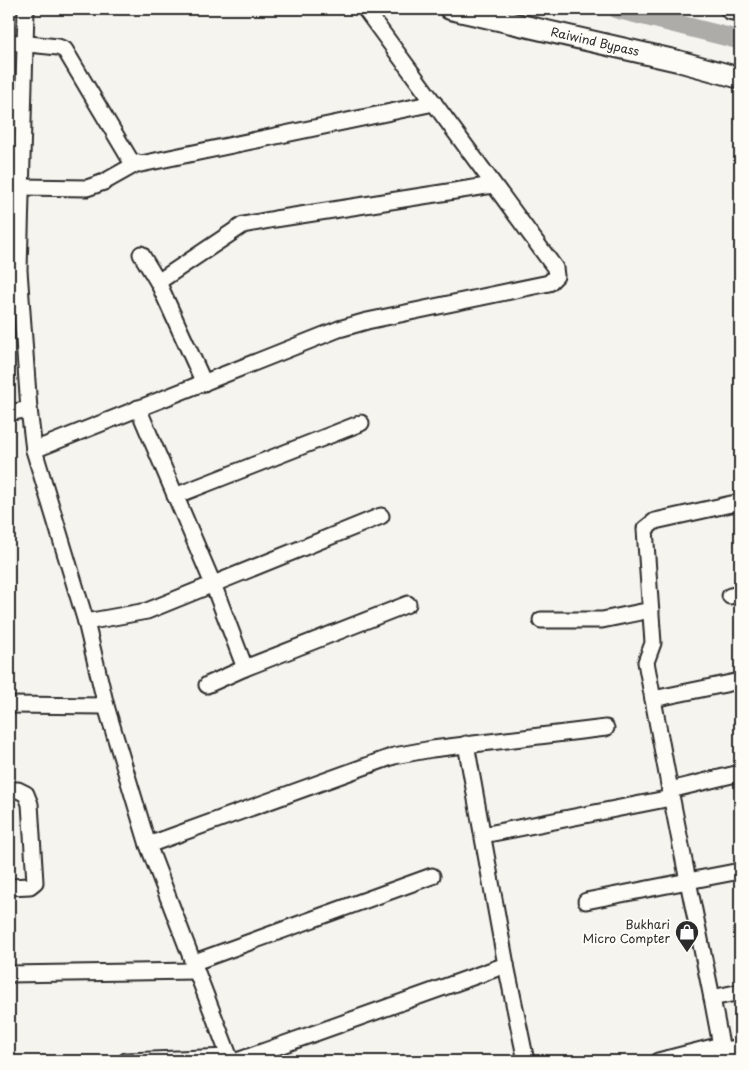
<svg xmlns="http://www.w3.org/2000/svg" width="749" height="1070" font-family="'Playpen Sans',sans-serif">
  <style>
    .lines { fill: none; stroke-linecap: round; stroke-linejoin: round }
    .canal { stroke: #adaca9; stroke-width: 19 }
    .minor-casing { stroke: #2b2b2b; stroke-width: 19 }
    .secondary-casing { stroke: #2b2b2b; stroke-width: 24 }
    .minor { stroke: #fdfcf7; stroke-width: 15 }
    .secondary { stroke: #fdfcf7; stroke-width: 20 }
    .labels { text-anchor: middle; stroke-width: 4.5; stroke-linejoin: round; paint-order: stroke }
    .street-label { font-size: 12px; fill: #2b2b2b; stroke: #fdfcf7 }
    .poi-label { font-size: 12px; fill: #2b2b2b; stroke: #fdfcf7; text-anchor: end }
  </style>
  <rect width="100%" height="100%" fill="#f5f4ef"/>
  <filter id="ink" filterUnits="userSpaceOnUse"><feTurbulence type="fractalNoise" baseFrequency=".02" numOctaves="2"/><feDisplacementMap in="SourceGraphic" scale="10" xChannelSelector="R" yChannelSelector="G"/><feConvolveMatrix kernelMatrix="1 2 1 2 8 2 1 2 1" color-interpolation-filters="sRGB"/></filter>
  <g filter="url(#ink)">
    <g class="lines">
      <polyline class="canal" points="617,9 740,40"/>
      <g class="minor-casing">
        <g id="minor">
          <polyline points="26,9 19,270 29,409 34,450 86,622 106,706 148,845 231,1061"/>
          <polyline points="9,42 58,47 65,50 131,161 141,164 434,103"/>
          <polyline points="21,187 87,188 104,182 136,164"/>
          <polyline points="141,254 158,282 204,383"/>
          <polyline points="158,282 243,225 275,219 493,185"/>
          <polyline points="138,408 213,584 245,668"/>
          <polyline points="9,413 29,409"/>
          <polyline points="34,450 339,329 367,321 549,283 556,276 555,268 365,9"/>
          <polyline points="175,496 361,423"/>
          <polyline points="730,596 740,594"/>
          <polyline points="541,620 602,620 651,610"/>
          <polyline points="86,622 147,611 381,516"/>
          <polyline points="207,685 245,668 408,604"/>
          <polyline points="653,699 740,681"/>
          <polyline points="9,705 106,706"/>
          <polyline points="466,744 506,965 526,1061"/>
          <polyline points="740,773 670,790 688,881 740,871"/>
          <polyline points="9,790 18,790 26,794 30,804 35,882 30,886 9,887"/>
          <polyline points="670,790 646,662 653,643 645,529 655,521 740,502"/>
          <polyline points="483,835 671,798"/>
          <polyline points="148,845 394,756 432,749 606,728"/>
          <polyline points="586,901 688,881 712,998 740,992"/>
          <polyline points="192,963 432,876"/>
          <polyline points="9,974 195,971"/>
          <polyline points="712,998 724,1061"/>
          <polyline points="722,1051 740,1047"/>
          <polyline points="126,1061 229,1057"/>
          <polyline points="237,1061 506,965"/>
          <polyline points="658,1061 721,1045"/>
        </g>
      </g>
      <g class="secondary-casing">
        <g id="secondary">
          <polyline points="450,9 678,61 740,78"/>
          <polyline points="731,9 740,11"/>
        </g>
      </g>
      <use href="#minor" class="minor"/>
      <use href="#secondary" class="secondary"/>
    </g>
  </g>
  <defs>
    <g id="shop-pin" transform="scale(1.25)"><path d="M0 17L-7.5 6A9.5 9.5 0 1 1 7.5 6Z" fill="#2b2b2b" stroke="#fdfcf7"/><path d="M-5-2.5h2.3a2.7 3.5 0 0 1 5.4 0H5L5.5 6h-11ZM-1.5-2.5h3a1.5 2.3 0 0 0-3 0Z" fill="#fff"/></g>
  </defs>
  <g fill-rule="evenodd">
    <use href="#shop-pin" x="687" y="932"/>
  </g>
  <g class="labels">
    <g class="street-label">
      <text transform="translate(595 42) rotate(13)" y="4">Raiwind Bypass</text>
    </g>
    <g class="poi-label">
      <text x="670" y="929">Bukhari<tspan x="670" dy="14">Micro Compter</tspan></text>
    </g>
  </g>
  <rect width="749" height="1070" fill="none" stroke="#fdfcf7" stroke-width="30"/>
  <rect x="15" y="15" width="719" height="1040" fill="none" stroke="#2b2b2b" stroke-width="2" filter="url(#ink)"/>
</svg>
